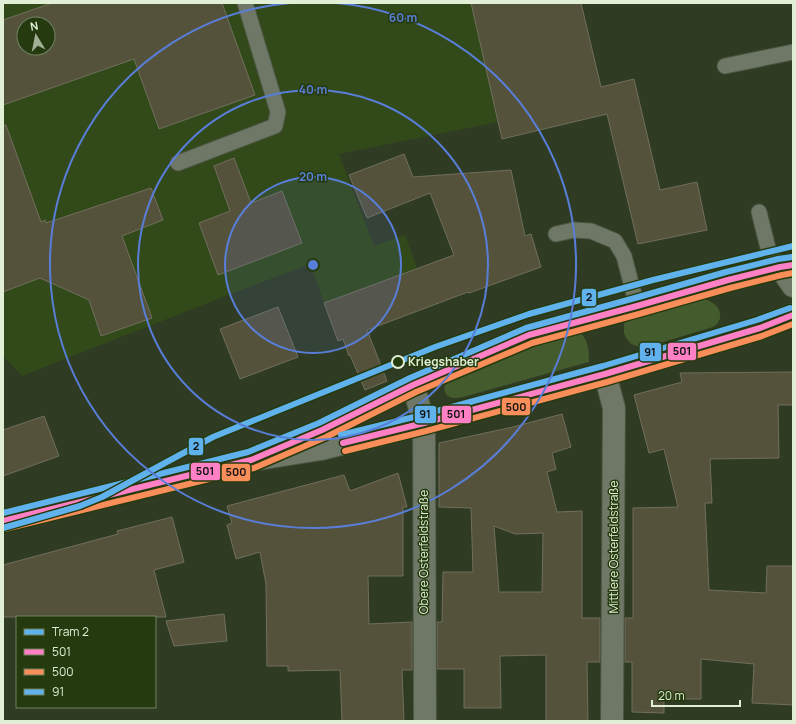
<svg xmlns="http://www.w3.org/2000/svg" width="796" height="724" font-family="Manrope,sans-serif">
  <style>
    .built { fill: #324919; fill-rule: evenodd }
    .green { fill: #435b2d }
    .building { fill: #55523c; stroke: #706f5c; fill-rule: evenodd }
    .lines { fill: none; stroke-linecap: round; stroke-linejoin: round }
    .service-casing { stroke: #4b5541; stroke-width: 17 }
    .minor-casing { stroke: #4b5541; stroke-width: 24 }
    .tertiary-casing { stroke: #4b5541; stroke-width: 24 }
    .service { stroke: #6f7867; stroke-width: 15 }
    .minor { stroke: #6f7867; stroke-width: 22 }
    .tertiary { stroke: #6f7867; stroke-width: 22 }
    .bus-1-casing { stroke: #253a0e; stroke-width: 9 }
    .bus-2-casing { stroke: #253a0e; stroke-width: 9 }
    .bus-3-casing { stroke: #253a0e; stroke-width: 9 }
    .bus-1 { stroke: #ff80c5; stroke-width: 6 }
    .bus-2 { stroke: #fa8e5a; stroke-width: 6 }
    .bus-3 { stroke: #60b1ec; stroke-width: 6 }
    .tram-1-casing { stroke: #253a0e; stroke-width: 9 }
    .tram-1 { stroke: #60b2ec; stroke-width: 6 }
    .ring { fill: none; stroke: #587ed7; stroke-width: 2 }
    .stop-dot { fill: #253a0e; stroke: #e1efd6; stroke-width: 2 }
    .labels { text-anchor: middle; stroke-width: 3; stroke-linejoin: round; paint-order: stroke }
    .stop-label { font-size: 12px; font-weight: bold; fill: #e1efd6; stroke: #253a0e; text-anchor: start }
    .street-label { font-size: 12px; fill: #e1efd6; stroke: #253a0e }
    .centre { fill: #587ed7; stroke: #253a0e; stroke-width: 2 }
    .ring-label { font-size: 12px; text-anchor: middle; font-weight: bold; fill: #587ed7; stroke: #253a0e; stroke-width: 3; stroke-linejoin: round; paint-order: stroke }
    .line-badge { stroke: #253a0e; stroke-width: 1.5 }
    .pale-badge-label { font-size: 11px; text-anchor: middle; font-weight: bold; fill: #111 }
  </style>
  <rect width="100%" height="100%" fill="#2f3b23"/>
  <path class="built" d="M3 3H471L498 122 339 154 374 246 405 235 417 268 420 267 435 305 338 341 310 264 223 297 22 376 3 356ZM24 24H48V48H24Z"/>
  <g class="green">
    <path d="M696 299C701 299 707 299 711 302 722 307 724 321 713 327L643 348 631 344 626 338 624 333V324L629 317Z"/>
    <path d="M578 330C588 338 589 350 589 362L463 397C449 400 442 396 445 381L494 358Z"/>
  </g>
  <g class="building">
    <path d="M52 3H222L255 95 159 129 134 59 3 105V20ZM24 24H48V48H24Z"/>
    <polygon points="471,3 581,3 601,87 634,79 660,190 697,182 707,230 638,244 607,114 502,139"/>
    <polygon points="3,125 6,125 41,222 45,220 46,223 151,188 163,220 122,236 152,318 101,336 89,300 40,278 3,292"/>
    <polygon points="404,154 413,177 511,170 525,236 531,234 541,267 469,293 468,292 367,330 387,381 365,390 350,355 349,356 343,339 338,341 324,303 454,255 430,193 367,218 349,175"/>
    <polygon points="234,158 251,203 282,191 302,243 218,275 199,223 230,211 214,166"/>
    <polygon points="278,307 298,357 240,379 220,329"/>
    <polygon points="793,372 793,405 778,405 779,458 710,459 712,503 705,503 709,590 766,593 767,566 793,566 793,705 752,703 754,664 701,659 701,699 664,699 664,713 632,712 632,662 625,662 625,618 633,618 633,508 678,507 664,449 649,453 634,395 682,382 680,373"/>
    <path d="M562 414 571 447 552 453 556 469 547 472 557 512 582 511V618H600V662H587L588 721H546V655L500 656 501 708H464V669H437V622H442L443 572H473L471 508 439 507V443L513 427ZM494 526 515 534 543 533 542 592H499Z"/>
    <polygon points="44,416 59,456 3,476 3,430"/>
    <polygon points="398,473 407,507 403,507 403,576 368,576 369,624 412,622 412,670 402,670 404,721 342,721 340,670 288,671 288,666 267,666 266,584 260,552 236,559 227,525 232,523 227,506 344,475 350,491"/>
    <polygon points="172,517 184,562 154,570 166,617 3,617 3,565 118,534 117,531"/>
    <polygon points="224,614 227,641 174,646 166,621"/>
  </g>
  <g class="lines">
    <g class="service-casing">
      <g id="service">
        <polyline points="725,66 793,52"/>
        <polyline points="178,163 275,126 278,112 245,3"/>
        <polyline points="759,212 769,252 780,267"/>
        <polyline points="556,234 574,230 591,231 615,241 624,256 637,306"/>
      </g>
    </g>
    <g class="minor-casing">
      <g id="minor">
        <polyline points="780,267 793,286"/>
        <polyline points="605,374 614,408 612,721"/>
        <polyline points="413,385 424,423 425,721"/>
      </g>
    </g>
    <g class="tertiary-casing">
      <g id="tertiary">
        <polyline points="283,446 322,430 413,385 529,335 637,306 728,280 780,267 793,265"/>
        <polyline points="3,521 251,460 321,449 424,423 605,374 760,328 793,315"/>
      </g>
    </g>
    <use href="#service" class="service"/>
    <use href="#minor" class="minor"/>
    <use href="#tertiary" class="tertiary"/>
    <g class="bus-1-casing">
      <g id="bus-1">
        <polyline points="343,443 424,423 605,374 760,328 793,315"/>
        <polyline points="3,521 251,460 322,430 413,385 529,335 637,306 728,280 780,267 793,265"/>
      </g>
    </g>
    <g class="bus-2-casing">
      <g id="bus-2">
        <polyline points="345,451 426,431 607,382 762,336 793,324"/>
        <polyline points="5,529 254,468 326,437 416,392 532,343 639,314 730,288 782,275 793,273"/>
      </g>
    </g>
    <g class="bus-3-casing">
      <g id="bus-3">
        <polyline points="341,435 422,415 603,366 757,320 790,308"/>
        <polyline points="3,513 248,452 319,423 410,378 526,328 635,298 726,272 778,259 792,257"/>
      </g>
    </g>
    <use href="#bus-1" class="bus-1"/>
    <use href="#bus-2" class="bus-2"/>
    <use href="#bus-3" class="bus-3"/>
    <g class="tram-1-casing">
      <polyline id="tram-1" points="3,528 80,506 102,497 213,437 435,347 529,314 653,280 793,246"/>
    </g>
    <use href="#tram-1" class="tram-1"/>
  </g>
  <circle cx="313" cy="265" r="88" fill="#587ed7" fill-opacity=".12"/>
  <g class="ring">
    <circle cx="313" cy="265" r="88"/>
    <circle cx="313" cy="265" r="175"/>
    <path d="M336 3A263 263 0 1 1 290 3"/>
  </g>
  <circle class="stop-dot" cx="398" cy="362" r="6"/>
  <g class="labels">
    <g class="stop-label">
      <text x="408" y="366">Kriegshaber</text>
    </g>
    <g class="street-label">
      <text transform="translate(614 547) rotate(-90)" y="4">Mittlere Osterfeldstraße</text>
      <text transform="translate(424 552) rotate(-90)" y="4">Obere Osterfeldstraße</text>
    </g>
  </g>
  <circle cx="313" cy="265" r="6" class="centre"/>
  <g class="ring-label">
    <text x="403" y="22">60 m</text>
    <text x="313" y="94">40 m</text>
    <text x="313" y="181">20 m</text>
  </g>
  <g class="line-badge">
    <rect x="581" y="288" width="16" height="19" rx="4" fill="#60b2ec"/>
    <rect x="667" y="342" width="30" height="19" rx="4" fill="#ff80c5"/>
    <rect x="639" y="342" width="23" height="20" rx="4" fill="#60b1ec"/>
    <rect x="501" y="397" width="30" height="19" rx="4" fill="#fa8e5a"/>
    <rect x="414" y="405" width="23" height="19" rx="4" fill="#60b1ec"/>
    <rect x="441" y="405" width="31" height="19" rx="4" fill="#ff80c5"/>
    <rect x="188" y="437" width="16" height="19" rx="4" fill="#60b2ec"/>
    <rect x="190" y="462" width="31" height="19" rx="4" fill="#ff80c5"/>
    <rect x="221" y="463" width="30" height="19" rx="4" fill="#fa8e5a"/>
  </g>
  <g class="pale-badge-label">
    <text x="589" y="301">2</text>
    <text x="682" y="355">501</text>
    <text x="650" y="356">91</text>
    <text x="516" y="411">500</text>
    <text x="425" y="418">91</text>
    <text x="456" y="418">501</text>
    <text x="196" y="450">2</text>
    <text x="205" y="475">501</text>
    <text x="236" y="476">500</text>
  </g>
  <rect width="796" height="724" fill="none" stroke="#e1efd6" stroke-width="8"/>
  <rect x="16" y="616" width="140" height="92" fill="#253a0e" stroke="#70825e"/>
  <rect x="24" y="629" width="20" height="6" fill="#60b2ec" stroke="#70825e"/>
  <text x="52" y="636" font-size="12" fill="#e1efd6">Tram 2</text>
  <rect x="24" y="649" width="20" height="6" fill="#ff80c5" stroke="#70825e"/>
  <text x="52" y="656" font-size="12" fill="#e1efd6">501</text>
  <rect x="24" y="669" width="20" height="6" fill="#fa8e5a" stroke="#70825e"/>
  <text x="52" y="676" font-size="12" fill="#e1efd6">500</text>
  <rect x="24" y="689" width="20" height="6" fill="#60b1ec" stroke="#70825e"/>
  <text x="52" y="696" font-size="12" fill="#e1efd6">91</text>
  <g transform="translate(36 36) rotate(350)"><circle r="19" fill="#253a0e" stroke="#70825e"/>
  <path d="M0-3L7 15L0 10L-7 15Z" fill="#a3b097"/>
  <text y="-6" font-size="11" font-weight="bold" text-anchor="middle" fill="#e1efd6">N</text>
  </g>
  <path d="M652 700v6h88v-6" fill="none" stroke="#e1efd6" stroke-width="2"/>
  <text x="658" y="700" font-size="12" fill="#e1efd6" stroke="#253a0e" stroke-width="3" paint-order="stroke">20 m</text>
</svg>
